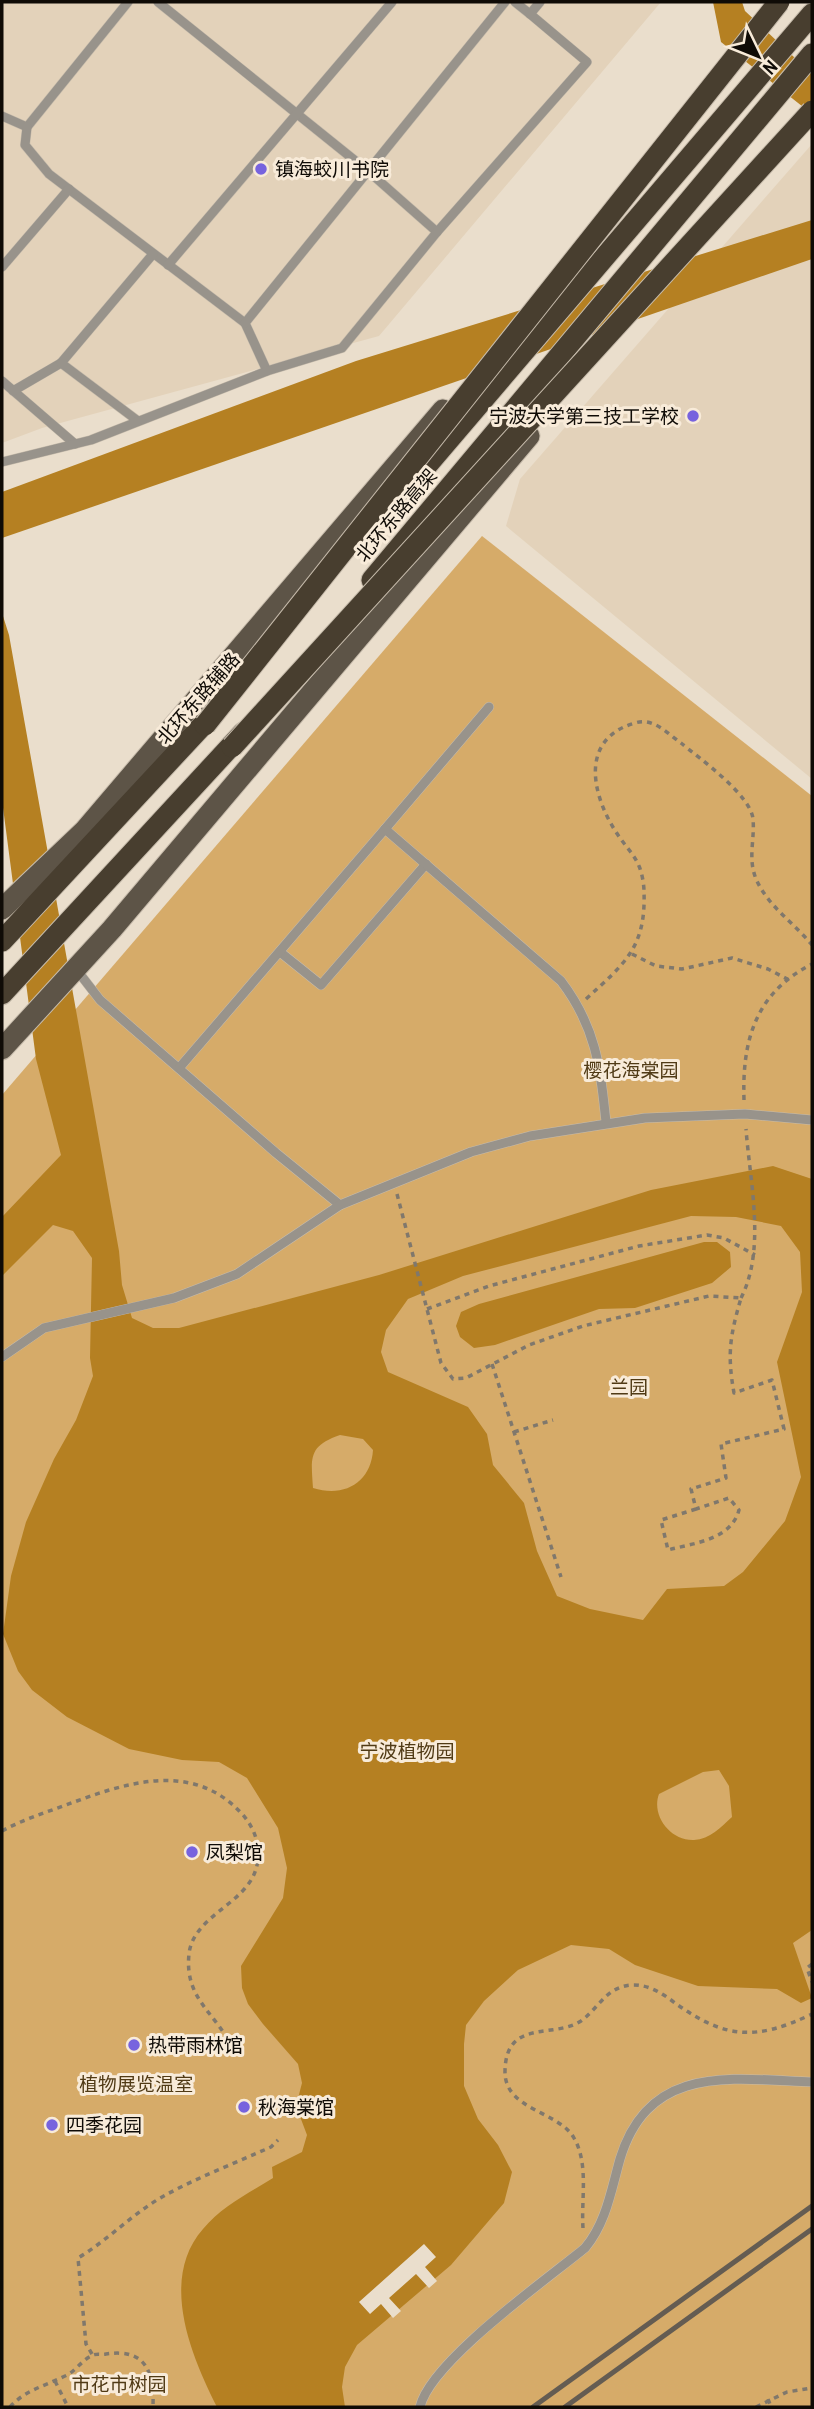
<svg xmlns="http://www.w3.org/2000/svg" width="814" height="2409" font-family="'Archivo Narrow','Noto Sans SC',sans-serif">
  <style>
    .built { fill: #e3d2ba }
    .green { fill: #d6ab69 }
    .water { fill: #b58022; fill-rule: evenodd }
    .pier { fill: #eadecc }
    .lines { fill: none; stroke-linecap: round; stroke-linejoin: round }
    .lane-casing { stroke: #c7bcac; stroke-width: 10 }
    .primary-casing { stroke: #c7bcac; stroke-width: 23 }
    .highway-casing { stroke: #c7bcac; stroke-width: 23 }
    .path { stroke: #80786c; stroke-width: 3.5; stroke-dasharray: 5 5; stroke-linecap: butt }
    .lane { stroke: #98938b; stroke-width: 9 }
    .primary { stroke: #5d5447; stroke-width: 21 }
    .highway { stroke: #483e2f; stroke-width: 21 }
    .rail { stroke: #645c52; stroke-width: 5 }
    .highway-bridge-casing { stroke: #c7bcac; stroke-width: 23; stroke-linecap: butt }
    .highway-bridge { stroke: #483e2f; stroke-width: 21 }
    .poi-dot { fill: #7763de; stroke: #f8ebd9; stroke-width: 2.5 }
    .labels { text-anchor: middle; stroke-width: 6; stroke-linejoin: round; paint-order: stroke }
    .poi-label { font-size: 19px; fill: #0f0b06; stroke: #f8ebd9; text-anchor: start }
    .street-label { font-size: 19px; fill: #0f0b06; stroke: #f8ebd9 }
    .park-label { font-size: 19px; fill: #503a15; stroke: #f8ebd9 }
  </style>
  <rect width="100%" height="100%" fill="#eadecc"/>
  <g class="built">
    <polygon points="2,2 661,2 379,336 42,428 2,443"/>
    <polygon points="812,144 812,779 506,526 520,479"/>
  </g>
  <polygon class="green" points="482,536 812,796 812,2407 2,2407 2,1095"/>
  <g class="water">
    <polygon points="713,2 742,2 745,11 812,74 812,114 721,42"/>
    <polygon points="812,220 812,259 2,538 2,492 356,361"/>
    <path d="M2 613 9 635 119 1251 122 1285 132 1318 153 1328H179L379 1275 651 1190 773 1166 812 1179V1930L793 1943 812 1998 801 2003 777 1989 698 1986 635 1965 609 1949 571 1945 518 1970 484 2001 466 2025 464 2044V2086L478 2119 498 2145 512 2172 504 2203 451 2265 357 2345 345 2367 342 2387 345 2407H217C191 2356 159 2279 203 2229 222 2206 249 2193 273 2178L272 2167 302 2152 307 2135 296 2106 302 2083 298 2064 263 2024 248 2004 242 1988 241 1966 283 1898 287 1868 278 1828 247 1778 219 1762 182 1760 129 1749 67 1717 32 1690 18 1671 3 1634 11 1576 26 1522 54 1459 76 1420 93 1376 90 1358 92 1258 73 1231 53 1225 2 1276V1217L61 1155 36 1059 2 800ZM691 1216 736 1217 781 1226 800 1252 802 1292 777 1362 801 1477 785 1521 743 1572 724 1586 667 1589 643 1620 590 1609 557 1596 537 1551 524 1503 493 1465 487 1434 468 1407 388 1372 381 1352 386 1330 408 1299 463 1276ZM340 1435 363 1439 373 1450C371 1482 345 1498 313 1488 311 1458 308 1446 340 1435ZM719 1770 729 1786 732 1817C721 1827 710 1839 694 1840 670 1841 651 1815 659 1794L703 1772Z"/>
    <polygon points="704,1242 717,1242 730,1252 731,1267 712,1283 635,1308 599,1309 495,1345 474,1348 460,1337 456,1326 461,1312 479,1304"/>
  </g>
  <polygon class="pier" points="424,2244 436,2257 425,2267 437,2281 429,2288 416,2274 389,2298 401,2311 393,2318 381,2304 370,2314 359,2302"/>
  <g class="lines">
    <g class="lane-casing">
      <g id="lane">
        <polyline points="158,2 368,171 437,232"/>
        <polyline points="515,2 530,14"/>
        <polyline points="2,116 27,127 128,2"/>
        <polyline points="27,127 25,145 49,174 245,323 267,371"/>
        <polyline points="168,265 392,2"/>
        <polyline points="2,267 69,189"/>
        <polyline points="245,323 505,2"/>
        <polyline points="2,381 75,444"/>
        <polyline points="13,391 61,363"/>
        <polyline points="138,421 61,363 153,254"/>
        <polyline points="2,462 91,440 267,371 342,348 437,232 587,62 530,14 540,2"/>
        <polyline points="385,829 489,707"/>
        <polyline points="280,952 321,985 426,864"/>
        <polyline points="76,969 100,1000 276,1153 340,1205"/>
        <path d="M180 1067 385 829 561 981C596 1027 600 1066 606 1122"/>
        <polyline points="2,1357 44,1328 174,1298 237,1274 340,1205 471,1152 530,1136 645,1118 745,1114 812,1120"/>
        <path d="M420 2407C430 2362 546 2280 585 2248 606 2223 611 2191 620 2159 649 2063 732 2079 812 2082"/>
      </g>
    </g>
    <g class="primary-casing">
      <g id="primary">
        <polyline points="2,909 85,830 443,410"/>
        <polyline points="2,1049 112,929 529,436"/>
      </g>
    </g>
    <g class="highway-casing">
      <g id="highway">
        <polyline points="382,518 812,14"/>
        <polyline points="372,580 812,54"/>
        <polyline points="2,941 215,712"/>
        <polyline points="2,994 243,733"/>
      </g>
    </g>
    <g class="path">
      <polyline points="632,954 656,966 682,969 732,958 768,969 789,980"/>
      <path d="M586 999C624 964 646 948 644 892 644 884 642 873 639 866 634 854 625 846 618 835 592 797 578 739 635 723 653 717 667 733 681 743 699 758 751 795 753 819 755 840 747 860 757 881 769 907 795 924 812 945"/>
      <path d="M744 1100C742 1041 755 993 812 964"/>
      <path d="M397 1194 441 1363 453 1379 466 1378 529 1345 583 1326 709 1296 741 1298C730 1336 727 1354 734 1393L772 1380 784 1429 721 1444 726 1478 691 1489 696 1509 729 1498 739 1510C731 1540 694 1543 668 1550L661 1520 696 1509"/>
      <path d="M741 1298C766 1249 750 1183 746 1129"/>
      <polyline points="427,1309 489,1286 639,1246 707,1235 724,1238 755,1255"/>
      <polyline points="492,1364 561,1577"/>
      <polyline points="514,1432 553,1420"/>
      <path d="M2 1831C22 1820 44 1813 66 1805 125 1783 193 1759 243 1815 256 1830 262 1850 256 1869 246 1904 193 1916 189 1954 184 2001 218 2013 234 2052"/>
      <polyline points="812,1964 807,1968 812,1982"/>
      <path d="M583 2228C581 2199 589 2164 574 2138 559 2111 504 2110 505 2071 506 2018 554 2039 581 2021 599 2008 606 1987 631 1985 648 1984 662 1993 675 2003 725 2039 756 2041 812 2014"/>
      <path d="M92 2354 86 2344 78 2258C108 2240 131 2215 162 2197 196 2178 235 2163 271 2147L278 2140"/>
      <polyline points="55,2381 68,2407"/>
      <polyline points="768,2399 771,2407"/>
      <path d="M10 2407C25 2390 45 2386 65 2376 75 2372 81 2361 91 2356 95 2353 101 2355 106 2354 147 2348 154 2373 153 2407"/>
      <polyline points="756,2407 787,2392 812,2388"/>
    </g>
    <use href="#lane" class="lane"/>
    <use href="#primary" class="primary"/>
    <use href="#highway" class="highway"/>
    <g class="rail">
      <polyline points="533,2407 812,2206"/>
      <polyline points="565,2407 812,2229"/>
    </g>
    <g class="highway-bridge-casing">
      <g id="highway-bridge">
        <polyline points="205,725 779,2"/>
        <polyline points="232,747 812,111"/>
      </g>
    </g>
    <use href="#highway-bridge" class="highway-bridge"/>
  </g>
  <g class="poi-dot">
    <circle cx="261" cy="169" r="7"/>
    <circle cx="693" cy="416" r="7"/>
    <circle cx="192" cy="1852" r="7"/>
    <circle cx="134" cy="2045" r="7"/>
    <circle cx="244" cy="2107" r="7"/>
    <circle cx="52" cy="2125" r="7"/>
  </g>
  <g class="labels">
    <g class="poi-label">
      <text x="275" y="176">镇海蛟川书院</text>
      <text x="679" y="423" text-anchor="end">宁波大学第三技工学校</text>
      <text x="206" y="1859">凤梨馆</text>
      <text x="148" y="2052">热带雨林馆</text>
      <text x="258" y="2114">秋海棠馆</text>
      <text x="66" y="2132">四季花园</text>
    </g>
    <g class="street-label">
      <text transform="translate(396 515) rotate(-50)" y="7">北环东路高架</text>
      <text transform="translate(198 698) rotate(-49)" y="7">北环东路辅路</text>
    </g>
    <g class="park-label">
      <text x="631" y="1077">樱花海棠园</text>
      <text x="629" y="1394">兰园</text>
      <text x="407" y="1758">宁波植物园</text>
      <text x="136" y="2091">植物展览温室</text>
      <text x="119" y="2391">市花市树园</text>
    </g>
  </g>
  <rect width="814" height="2409" fill="none" stroke="#0f0b06" stroke-width="7"/>
  <g transform="translate(758 56) rotate(133)" stroke="#f8ebd9" stroke-width="5" paint-order="stroke">
  <path d="M0-5L12 26L0 18L-12 26Z" fill="#0f0b06"/>
  <text y="-10" font-size="19" font-weight="bold" text-anchor="middle" fill="#0f0b06">N</text>
  </g>
</svg>
